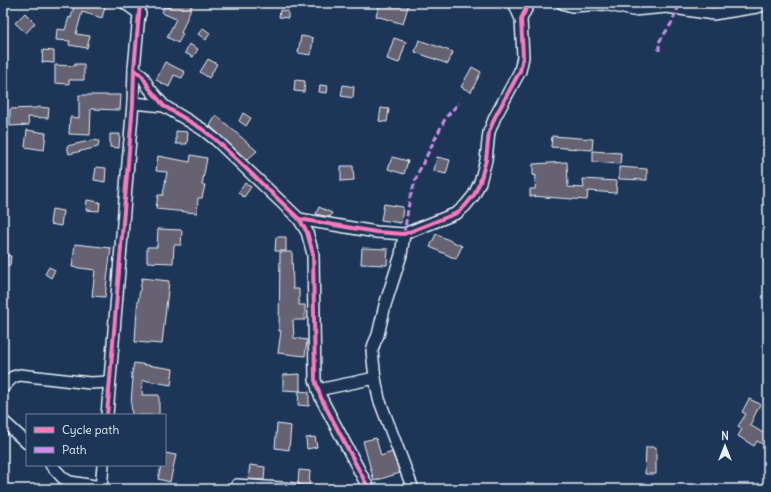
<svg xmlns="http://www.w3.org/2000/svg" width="771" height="492" font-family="Delius,sans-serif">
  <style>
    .building { fill: #666272; stroke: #e8f1f8 }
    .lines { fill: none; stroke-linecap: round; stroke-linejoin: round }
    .minor-casing { stroke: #e8f1f8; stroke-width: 14 }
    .minor { stroke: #1d3557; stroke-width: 11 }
    .quiet { stroke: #ce8fe9; stroke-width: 3; stroke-dasharray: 6 3; stroke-linecap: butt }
    .cycleway-casing { stroke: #1d3557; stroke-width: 6 }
    .cycleway { stroke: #fd7abc; stroke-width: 4 }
  </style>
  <rect width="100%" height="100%" fill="#1d3557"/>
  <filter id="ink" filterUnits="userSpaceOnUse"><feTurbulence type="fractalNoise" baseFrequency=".025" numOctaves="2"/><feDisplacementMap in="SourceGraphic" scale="8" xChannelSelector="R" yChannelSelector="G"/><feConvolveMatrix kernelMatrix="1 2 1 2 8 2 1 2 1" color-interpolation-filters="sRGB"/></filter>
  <g filter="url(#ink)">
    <g class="building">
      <polygon points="75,3 106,3 102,18 82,12 76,34 90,36 87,48 69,45 70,41 56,40 57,29 65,30 69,17 71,18"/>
      <polygon points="171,3 193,3 181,33 183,34 178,43 167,37 176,19 162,13 164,6 169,8"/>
      <polygon points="380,3 409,3 403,24 376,16"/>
      <polygon points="280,10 288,11 288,18 279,17"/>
      <polygon points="25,13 35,23 26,33 15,23"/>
      <polygon points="203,28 210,33 206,40 198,34"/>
      <polygon points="301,36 313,38 311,55 298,53"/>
      <polygon points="394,38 406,42 399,63 387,59"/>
      <polygon points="419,40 453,52 448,64 415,52"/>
      <polygon points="189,44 198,49 193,57 185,53"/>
      <polygon points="43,50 54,51 54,63 42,62"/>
      <polygon points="208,59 217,64 209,78 200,72"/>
      <polygon points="165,62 185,72 182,78 174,75 169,87 156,80"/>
      <polygon points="75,64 84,64 84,80 69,80 69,84 55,83 55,65 75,66"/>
      <polygon points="472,67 481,72 471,92 461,87"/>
      <polygon points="295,80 305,81 304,92 294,91"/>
      <polygon points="320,85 328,86 327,93 319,92"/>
      <polygon points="343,85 354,87 353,98 341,96"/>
      <polygon points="79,95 121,95 120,110 91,109 90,135 69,134 70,117 79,118"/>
      <polygon points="37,107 49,108 48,118 28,117 29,125 10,126 10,109 37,108"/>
      <polygon points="381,108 389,109 387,122 379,121"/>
      <polygon points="243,113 251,118 246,126 239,121"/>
      <polygon points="216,115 257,151 247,160 210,126"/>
      <polygon points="27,130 46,133 44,150 25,147"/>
      <polygon points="176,131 188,132 187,144 176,144"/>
      <polygon points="110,134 120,134 119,148 110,147"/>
      <polygon points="552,136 593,139 592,150 551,147"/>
      <polygon points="94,140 99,141 98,147 69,154 67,146"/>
      <polygon points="593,151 621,153 620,164 593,162"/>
      <polygon points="191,155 207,158 202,185 205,185 202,198 198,198 197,213 156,209 158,195 163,195 167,172 156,171 158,156 190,162"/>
      <polygon points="392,157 408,161 404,174 388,169"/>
      <polygon points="437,157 450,160 446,174 434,171"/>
      <polygon points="567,162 568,187 584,188 583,179 617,181 616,193 588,191 587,200 530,196 530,189 535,189 536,175 533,176 533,164"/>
      <polygon points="341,166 353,166 354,180 341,181"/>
      <polygon points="96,167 106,168 105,182 94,180"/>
      <polygon points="619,167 647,169 647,180 619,179"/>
      <polygon points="245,183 251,187 244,197 238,193"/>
      <polygon points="87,200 100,202 99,211 86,210"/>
      <polygon points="384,204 403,207 401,223 381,220"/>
      <polygon points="319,207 332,213 330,217 316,214"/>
      <polygon points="52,209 63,211 61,226 50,224"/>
      <polygon points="158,229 182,230 181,245 174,245 173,263 147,262 147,247 157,247"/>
      <polygon points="436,234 462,246 456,259 430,247"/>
      <polygon points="276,237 286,237 286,251 275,251"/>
      <polygon points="75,244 111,248 105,297 92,296 95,270 72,267"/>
      <polygon points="362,248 388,249 387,265 361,264"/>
      <polygon points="280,252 292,252 293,289 299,289 299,305 305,305 305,320 293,320 294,338 307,340 305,356 278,353 281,331 279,331"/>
      <polygon points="3,255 11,256 10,266 3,266"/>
      <polygon points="49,267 55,270 51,278 45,274"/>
      <polygon points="142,278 169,281 162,344 135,342 137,308"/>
      <polygon points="134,363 173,369 171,385 143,380 142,395 159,395 159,415 132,415 131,404 133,378 131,378"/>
      <polygon points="300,374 300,391 283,390 283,375"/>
      <polygon points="299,391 309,392 309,406 298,405"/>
      <polygon points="749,399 760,404 750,425 768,436 768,447 757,441 754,446 738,436 742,429 738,426 746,414 742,412"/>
      <polygon points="277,424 291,426 289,450 275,448"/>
      <polygon points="315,437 317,447 307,449 306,438"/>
      <polygon points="376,438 381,456 392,452 400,473 374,481 363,441"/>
      <polygon points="646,447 656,447 656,474 645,474"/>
      <polygon points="165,453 176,455 170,482 158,479 161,465 165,465"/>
      <polygon points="250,465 265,467 264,480 248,479"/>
      <polygon points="299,470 310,471 309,486 300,485 298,483"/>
    </g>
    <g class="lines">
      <g class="minor-casing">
        <g id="minor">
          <polyline points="125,3 140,14"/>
          <polyline points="514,3 521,19"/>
          <polyline points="562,3 572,6 604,4 633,10 667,7 713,14 757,7 768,4"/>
          <polyline points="134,69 143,77 149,88 164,106 202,129 216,140 299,219 307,232 313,254 315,380 321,398 369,489"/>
          <polyline points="133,103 164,106"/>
          <polyline points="299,219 376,232 404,234 457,213 465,206 474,195 480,182 486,160 489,132 495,117 520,71 523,57 521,19 529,3"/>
          <polyline points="404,234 401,255 385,305 378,335 374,344 372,351 375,378 379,399 413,489"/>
          <polyline points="3,387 13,377 20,375 90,383 109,382"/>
          <polyline points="318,390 375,378"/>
          <polyline points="107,415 133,103 134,69 140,3"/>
          <polyline points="3,421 27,443"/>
          <polyline points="51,465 63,478 70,482 101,487"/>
          <polyline points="237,485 295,489"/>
          <polyline points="101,489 103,465"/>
        </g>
      </g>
      <use href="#minor" class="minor"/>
      <g class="quiet">
        <polyline points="659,51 659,42 671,24 680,3"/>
        <polyline points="404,234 410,197 418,173 446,117 459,103"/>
      </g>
      <g class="cycleway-casing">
        <g id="cycleway">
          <polyline points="134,69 143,77 149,88 164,106 202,129 216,140 299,219 307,232 313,254 315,380 321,398 369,489"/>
          <polyline points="299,219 376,232 404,234 457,213 465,206 474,195 480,182 486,160 489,132 495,117 520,71 523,57 521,19 529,3"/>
          <polyline points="107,415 133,103 134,69 140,3"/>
        </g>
      </g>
      <use href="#cycleway" class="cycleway"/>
    </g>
  </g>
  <rect width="771" height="492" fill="none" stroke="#1d3557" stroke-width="16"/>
  <rect x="8" y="8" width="755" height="476" fill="none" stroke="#e8f1f8" stroke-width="1.5" filter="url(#ink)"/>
  <rect x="26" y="414" width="140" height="52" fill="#1d3557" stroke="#6e8097"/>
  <rect x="34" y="427" width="20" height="6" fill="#fd7abc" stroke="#6e8097"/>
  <text x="62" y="434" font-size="12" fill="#e8f1f8">Cycle path</text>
  <rect x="34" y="447" width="20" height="6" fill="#ce8fe9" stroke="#6e8097"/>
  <text x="62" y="454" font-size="12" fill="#e8f1f8">Path</text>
  <g transform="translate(725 446)" stroke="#1d3557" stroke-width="3" paint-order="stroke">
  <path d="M0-3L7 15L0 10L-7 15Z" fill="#e8f1f8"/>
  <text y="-6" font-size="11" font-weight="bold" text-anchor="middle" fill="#e8f1f8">N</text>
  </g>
</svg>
